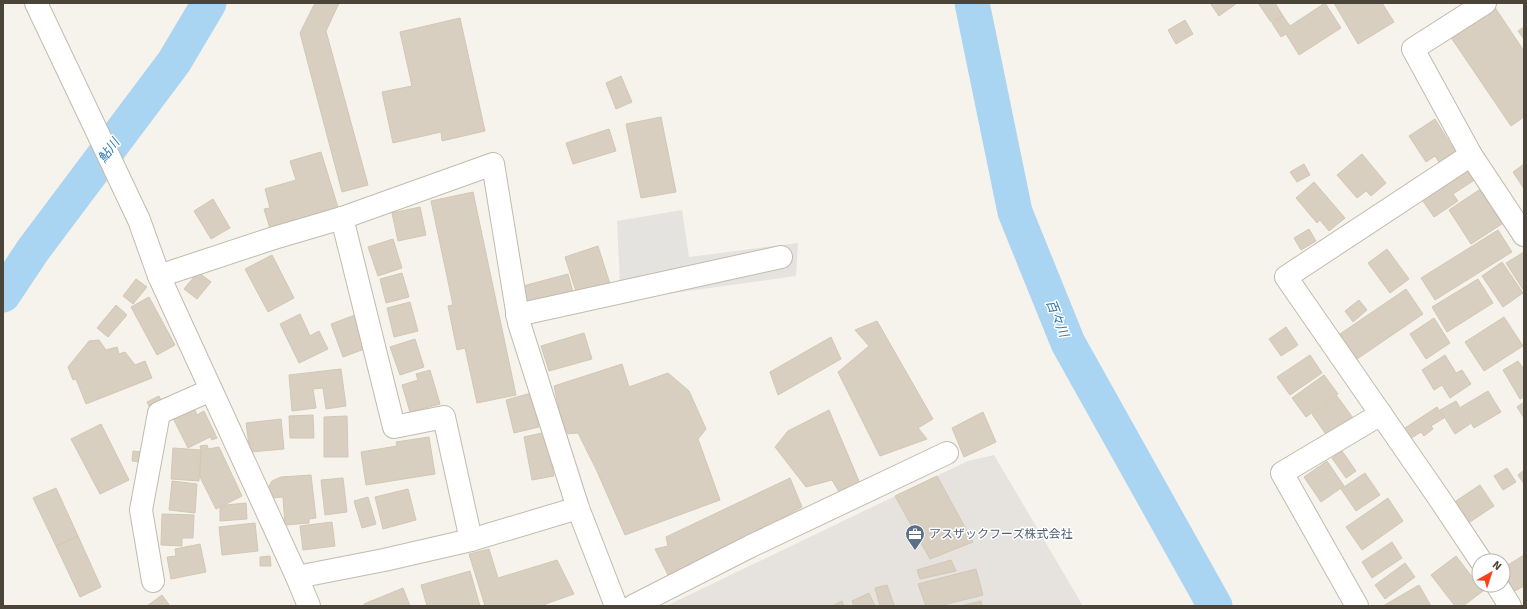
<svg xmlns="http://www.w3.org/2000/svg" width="1527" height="609" font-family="Signika,'Noto Sans JP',sans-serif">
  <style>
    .industrial { fill: #e6e2dd }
    .parking { fill: #e5e3e0 }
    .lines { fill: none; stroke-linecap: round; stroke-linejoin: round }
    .river { stroke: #a9d4f2; stroke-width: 35 }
    .building { fill: #d8cfc1; stroke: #d3c7b4 }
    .minor-casing { stroke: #c2bbae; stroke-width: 24 }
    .minor { stroke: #fff; stroke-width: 22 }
    .labels { text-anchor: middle; stroke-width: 3; stroke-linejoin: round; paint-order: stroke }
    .service-label { font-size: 12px; fill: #4e5e75; stroke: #fff; text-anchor: start }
    .water-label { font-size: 13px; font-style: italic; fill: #2e7ab2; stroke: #fff }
  </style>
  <rect width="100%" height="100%" fill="#f6f3ec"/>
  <polygon class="industrial" points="994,455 1083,606 666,606 968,461"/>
  <polygon class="parking" points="682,210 689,257 798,243 796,276 630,299 620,286 617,221"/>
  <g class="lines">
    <g class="river">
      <polyline points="972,3 1015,212 1068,343 1215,606"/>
      <polyline points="3,295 33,250 174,62 209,3"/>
    </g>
  </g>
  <g class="building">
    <polygon points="315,3 339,3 326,31 368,185 342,192 300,33"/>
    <polygon points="1210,3 1237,3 1219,16"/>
    <polygon points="1258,3 1275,3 1283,16 1271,22"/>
    <polygon points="1325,3 1341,28 1299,55 1286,34 1281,37 1272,23 1283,16 1290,26"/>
    <polygon points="1334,3 1382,3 1394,22 1358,44"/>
    <polygon points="1494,6 1524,51 1524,117 1511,126 1450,36"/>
    <polygon points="460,18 485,131 442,141 441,132 393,143 382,92 412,86 400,32"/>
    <polygon points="1185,20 1193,34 1176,44 1168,30"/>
    <polygon points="1524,27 1524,39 1518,31"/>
    <polygon points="621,76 632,102 616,109 606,83"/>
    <polygon points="661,117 676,192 641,198 626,124"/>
    <polygon points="1435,119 1455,151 1439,162 1435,156 1426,162 1409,136"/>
    <polygon points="609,129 616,151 573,164 566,143"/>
    <polygon points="321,152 340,214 272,235 264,209 270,208 265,189 296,180 290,161"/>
    <polygon points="1362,154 1386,183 1371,196 1366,191 1357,198 1337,175"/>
    <polygon points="1464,162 1476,179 1453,194 1458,201 1434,217 1418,194"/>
    <polygon points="1304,164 1310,175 1297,182 1290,172"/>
    <polygon points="1524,164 1524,189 1513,172"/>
    <polygon points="1314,182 1345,218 1329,231 1320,220 1317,223 1296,198"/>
    <polygon points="1482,188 1505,222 1471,244 1449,210"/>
    <polygon points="473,192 516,395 477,403 465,348 457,350 448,306 453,305 431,201"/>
    <polygon points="213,199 230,228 211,239 194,211"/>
    <polygon points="420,207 426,235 398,241 392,213"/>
    <polygon points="1309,229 1316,241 1301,250 1294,238"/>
    <polygon points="1498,230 1512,252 1435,300 1421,278"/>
    <polygon points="393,239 402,268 378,276 368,247"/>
    <polygon points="598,246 611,287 578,298 565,257"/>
    <polygon points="1387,249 1409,279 1390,293 1368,263"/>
    <polygon points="1524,252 1524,291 1506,263"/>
    <polygon points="272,255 294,298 268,312 245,269"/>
    <polygon points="1502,262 1523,293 1503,307 1482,276"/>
    <polygon points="198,272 211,282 197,299 184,289"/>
    <polygon points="402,273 409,297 386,303 380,279"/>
    <polygon points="568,274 573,292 528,305 523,286"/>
    <polygon points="136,279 147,287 133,304 123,296"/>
    <polygon points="1478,279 1493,303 1447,332 1432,307"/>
    <polygon points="1406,289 1423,314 1357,359 1340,334"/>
    <polygon points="149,297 175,345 157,355 131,307"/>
    <polygon points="1359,300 1367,310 1353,322 1345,311"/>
    <polygon points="410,302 418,331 394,337 387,308"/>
    <polygon points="116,305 127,315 108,337 97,328"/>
    <polygon points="300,314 310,336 319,331 328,349 299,363 280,324"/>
    <polygon points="355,315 367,348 343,357 331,324"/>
    <polygon points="1504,317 1523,346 1484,371 1465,342"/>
    <polygon points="1434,318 1450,343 1426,359 1410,334"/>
    <polygon points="877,321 933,419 918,428 927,439 880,456 838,372 869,346 855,330"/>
    <polygon points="1286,327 1298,345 1281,356 1269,339"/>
    <polygon points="584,333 592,359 549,371 541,346"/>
    <polygon points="831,337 841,359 778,395 770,372"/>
    <polygon points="415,339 424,367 400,375 390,347"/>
    <polygon points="99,340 106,350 117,347 119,354 125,352 135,365 145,361 152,378 86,404 76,379 73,380 68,367 89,341"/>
    <polygon points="1310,355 1322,373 1290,395 1277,377"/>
    <polygon points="1445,355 1456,373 1462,370 1471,384 1450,398 1442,385 1434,390 1422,370"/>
    <polygon points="1518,361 1523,368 1524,367 1524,397 1520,399 1503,370"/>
    <polygon points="622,364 629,387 668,373 689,391 706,429 698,439 720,500 625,535 596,469 578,433 564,434 554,386"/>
    <polygon points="341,369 346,406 326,409 323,388 313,389 316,408 292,411 289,375"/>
    <polygon points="430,370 440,404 410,412 402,385 418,380 416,374"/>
    <polygon points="1324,375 1338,394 1306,417 1292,398"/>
    <polygon points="1488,391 1501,412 1474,428 1461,407"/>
    <polygon points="531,393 539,427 514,433 506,400"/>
    <polygon points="159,396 162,402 150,408 147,402"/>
    <polygon points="1337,396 1353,418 1327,436 1312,414"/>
    <polygon points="1456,401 1470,424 1455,434 1440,410"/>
    <polygon points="1524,402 1524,418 1517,407"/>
    <polygon points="1437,407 1444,418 1431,426 1433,429 1424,436 1421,432 1408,440 1402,430"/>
    <polygon points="194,408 197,415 204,411 217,438 212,440 210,437 188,448 173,418"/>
    <polygon points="829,410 864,493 844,500 832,480 806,487 775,447 788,431"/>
    <polygon points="983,412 996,442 964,457 952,428"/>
    <polygon points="313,415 314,438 290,438 289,416"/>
    <polygon points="347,416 348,457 324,457 324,417"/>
    <polygon points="281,419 284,449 250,452 246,423"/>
    <polygon points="101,424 129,480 100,494 71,439"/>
    <polygon points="546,432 554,476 532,480 524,437"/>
    <polygon points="429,437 435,474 366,485 361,452 397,446 396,442"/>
    <polygon points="207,445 208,449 219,447 242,496 216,509 200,477 201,450 200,446"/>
    <polygon points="173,448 201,450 199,481 171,479"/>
    <polygon points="133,451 141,452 140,462 132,461"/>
    <polygon points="1342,451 1356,471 1346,478 1332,458"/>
    <polygon points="1327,461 1344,486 1321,502 1304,477"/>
    <polygon points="1507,468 1516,482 1503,490 1494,476"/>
    <polygon points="1524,470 1524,484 1518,475"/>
    <polygon points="1365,473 1380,495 1356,511 1341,489"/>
    <polygon points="311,475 316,518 309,519 309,523 285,525 283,497 271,498 268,488 272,481 281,477"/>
    <polygon points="937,476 973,542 930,559 895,496"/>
    <polygon points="343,478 347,512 325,515 321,480"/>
    <polygon points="790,478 802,507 724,552 686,570 668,575 655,549 668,546 666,537"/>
    <polygon points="172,481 197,484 195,513 169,510"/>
    <polygon points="1480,485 1494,506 1464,526 1450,505"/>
    <polygon points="56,488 78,536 56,546 33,498"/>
    <polygon points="408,489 416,520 383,529 375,497"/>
    <polygon points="368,497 376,524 362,528 354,501"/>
    <polygon points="1388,498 1403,521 1362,550 1346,527"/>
    <polygon points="246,503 247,519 220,521 220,508 226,505"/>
    <polygon points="162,514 194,515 193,538 182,538 182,546 161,545"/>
    <polygon points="332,522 335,546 303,550 300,526"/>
    <polygon points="255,523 258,551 222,555 219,527"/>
    <polygon points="78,536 101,587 80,597 56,546"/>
    <polygon points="1392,542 1402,558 1372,578 1362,562"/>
    <polygon points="200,544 206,572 171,579 167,557 176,556 175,549"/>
    <polygon points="489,549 498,578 557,560 574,594 540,606 485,606 469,554"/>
    <polygon points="1524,555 1524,586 1513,592 1503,576 1503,568"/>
    <polygon points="270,556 271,566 260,566 260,557"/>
    <polygon points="1456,556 1483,591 1463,606 1455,606 1431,575"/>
    <polygon points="951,560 956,571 920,579 917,570"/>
    <polygon points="1405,563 1415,577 1385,599 1375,585"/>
    <polygon points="976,569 983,595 939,606 926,606 918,584"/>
    <polygon points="470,571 480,606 427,606 421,585"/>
    <polygon points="887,585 894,605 892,606 880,606 875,588"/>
    <polygon points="1419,585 1431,606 1383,606"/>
    <polygon points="403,588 410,606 365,606 364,604"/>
    <polygon points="869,593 875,606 854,606 852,601"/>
    <polygon points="162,595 170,606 147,606"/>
    <polygon points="842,601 844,606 832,606"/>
    <polygon points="981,601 982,606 961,606"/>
  </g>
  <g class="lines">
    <g class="minor-casing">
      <g id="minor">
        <polyline points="36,3 139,220 159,276 297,577 309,606"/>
        <polyline points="1485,3 1413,49 1471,155 1524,235"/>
        <polyline points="1471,155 1286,277 1439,498 1481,561"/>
        <polyline points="342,218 394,427 444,417 471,540"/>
        <polyline points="159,276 274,238 342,218 493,164 519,323 578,508 616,606"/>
        <polyline points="517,315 781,257"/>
        <polyline points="297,577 384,560 471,540 578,508"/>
        <polyline points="153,581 141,510 159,413 211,390"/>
        <polyline points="1497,585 1510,606"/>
        <polyline points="633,606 751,546 947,453"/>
        <polyline points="1357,606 1282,473 1381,414"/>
      </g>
    </g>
    <use href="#minor" class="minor"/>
  </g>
  <defs>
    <g id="office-pin" transform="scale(1)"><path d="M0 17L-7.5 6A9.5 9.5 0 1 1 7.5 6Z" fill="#5c6f8a" stroke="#fff"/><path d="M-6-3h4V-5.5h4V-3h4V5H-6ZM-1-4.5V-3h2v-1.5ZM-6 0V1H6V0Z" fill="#fff"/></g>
  </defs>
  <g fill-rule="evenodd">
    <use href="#office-pin" x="915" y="534"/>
  </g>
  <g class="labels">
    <g class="service-label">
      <text x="929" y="538">アスザックフーズ株式会社</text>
    </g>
    <g class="water-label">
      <text transform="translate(108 150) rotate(-53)" y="5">鮎川</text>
      <text transform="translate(1058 318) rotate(68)" y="5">百々川</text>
    </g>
  </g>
  <rect width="1527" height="609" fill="none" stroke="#4b4439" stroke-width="8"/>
  <g transform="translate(1491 573) rotate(39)"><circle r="19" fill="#ffffff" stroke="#b7b4b0"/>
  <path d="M0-3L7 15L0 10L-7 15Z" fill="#fc3f1d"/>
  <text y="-6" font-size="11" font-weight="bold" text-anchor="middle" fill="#4b4439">N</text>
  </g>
</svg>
